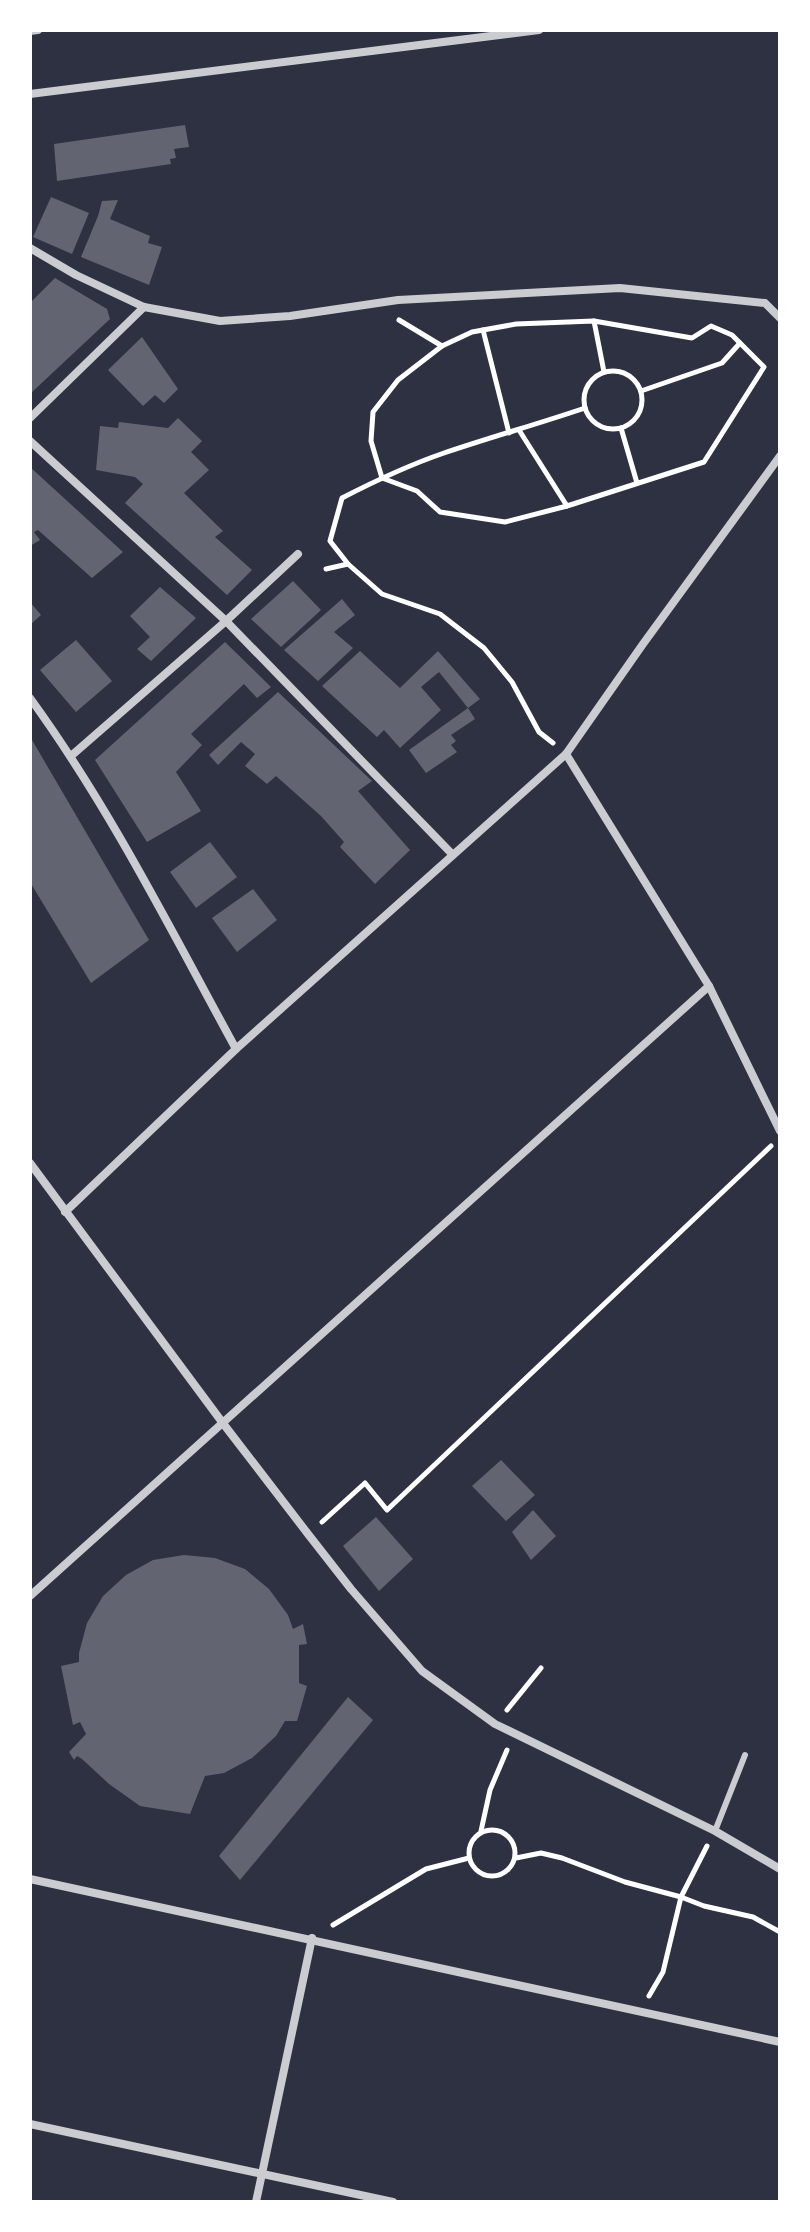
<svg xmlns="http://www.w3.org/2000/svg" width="810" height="2232" font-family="Helvetica,sans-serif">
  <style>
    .building { fill: #626471 }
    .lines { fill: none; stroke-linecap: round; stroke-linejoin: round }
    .path { stroke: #fff; stroke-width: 5 }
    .service { stroke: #caccd0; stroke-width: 6 }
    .minor { stroke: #caccd0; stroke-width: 8 }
  </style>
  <rect width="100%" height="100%" fill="#2d3142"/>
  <g class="building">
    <polygon points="185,125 189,147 174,149 176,158 170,159 171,164 57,181 54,144"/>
    <polygon points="51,197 89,213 72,254 33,237"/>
    <polygon points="118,200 110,219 150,236 148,243 162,247 149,285 81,257 98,216 102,201"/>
    <polygon points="55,278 107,309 110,319 30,394 30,303"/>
    <polygon points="142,337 178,389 164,403 155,395 143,406 108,370"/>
    <polygon points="178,418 202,441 191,452 209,470 184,493 223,531 215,537 252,570 227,595 125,503 143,484 135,477 96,470 100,426 118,428 119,422 168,428"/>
    <polygon points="30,467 123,552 92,578 38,530 34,532 40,540 30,546"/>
    <polygon points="293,581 321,610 281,647 251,619"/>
    <polygon points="160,587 196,618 151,661 137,649 150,637 130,616"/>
    <polygon points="342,599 355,615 334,632 353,648 318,681 284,650"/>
    <polygon points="30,602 41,615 30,625"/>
    <polygon points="76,640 112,681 76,712 40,670"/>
    <polygon points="225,642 271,687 257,698 244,684 191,734 202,745 176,772 201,811 147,842 95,760"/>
    <polygon points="360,651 400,688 438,651 480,699 468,708 439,672 421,687 441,710 400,748 384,730 377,737 322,686"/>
    <polygon points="278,692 372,781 358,791 410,850 375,884 340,847 344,842 321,816 276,776 267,784 245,766 255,754 241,742 218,765 209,755"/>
    <polygon points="468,708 475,719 451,735 456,741 451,745 457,752 426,773 409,750"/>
    <polygon points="32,740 149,940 91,983 30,882 30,743"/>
    <polygon points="210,842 237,877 196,908 170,872"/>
    <polygon points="253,889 277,920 237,952 212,918"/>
    <polygon points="501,1460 535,1495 506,1521 472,1486"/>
    <polygon points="533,1510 556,1536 531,1560 512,1532"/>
    <polygon points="376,1517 413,1559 379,1591 343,1546"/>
    <polygon points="184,1555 215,1558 245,1569 269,1589 288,1615 293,1629 303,1624 307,1644 299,1645 299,1683 307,1686 297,1721 285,1721 276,1736 252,1758 224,1773 205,1776 190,1814 140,1806 109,1784 82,1759 77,1756 74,1760 69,1752 86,1734 80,1722 73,1725 61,1666 79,1662 79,1653 87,1623 103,1596 126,1575 153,1560"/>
    <polygon points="348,1697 373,1720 240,1880 219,1856"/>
  </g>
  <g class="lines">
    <g class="path">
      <polyline points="399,320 442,346"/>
      <polygon points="594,321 692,338 711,326 732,335 764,367 704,462 567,506 505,522 440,512 417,491 382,478 371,441 373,412 398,380 442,346 472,332 516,324"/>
      <polyline points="594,321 604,372"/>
      <polyline points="483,330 509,433"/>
      <circle cx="613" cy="400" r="29"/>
      <polyline points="641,391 722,363 740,343"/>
      <polyline points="621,428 637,483"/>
      <polyline points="519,430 567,506"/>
      <path d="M348 564 330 541 342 498C375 481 409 465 444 453 491 437 538 424 585 408"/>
      <polyline points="326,569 348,564 382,594 440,614 484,648 512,682 539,732 553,743"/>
      <polyline points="322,1522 365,1483 387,1510 771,1146"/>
      <polyline points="507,1710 541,1668"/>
      <circle cx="492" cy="1853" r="23"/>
      <polyline points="481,1831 490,1790 507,1750"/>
      <polyline points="516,1858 541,1853 562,1858 625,1882 681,1897 704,1906 753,1917 780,1932"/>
      <polyline points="333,1925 426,1869 469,1858"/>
      <polyline points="649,1996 663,1972 681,1897 707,1846"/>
    </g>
    <polyline class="service" points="715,1831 745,1755"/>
    <g class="minor">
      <polyline points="30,31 38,30"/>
      <polyline points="30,94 539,30"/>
      <polyline points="30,248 76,275 144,307 220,321 290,316 398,300 620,288 765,303 780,318"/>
      <polyline points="30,418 144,307"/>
      <polyline points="30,441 226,621 453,855"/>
      <path d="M30 698C110 808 171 930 236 1049"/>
      <polyline points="566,754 709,986 780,1131"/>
      <polyline points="71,756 226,621 298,554"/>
      <polyline points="30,1163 222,1422 308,1534 351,1589 422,1671 495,1724 715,1831 780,1869"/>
      <polyline points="65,1212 236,1049 566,754 643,644 780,456"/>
      <polyline points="30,1596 709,986"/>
      <polyline points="30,1879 780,2042"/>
      <polyline points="30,2124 393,2202"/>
      <polyline points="256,2202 312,1938"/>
    </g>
  </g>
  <rect width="810" height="2232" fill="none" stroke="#ffffff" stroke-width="64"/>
</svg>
